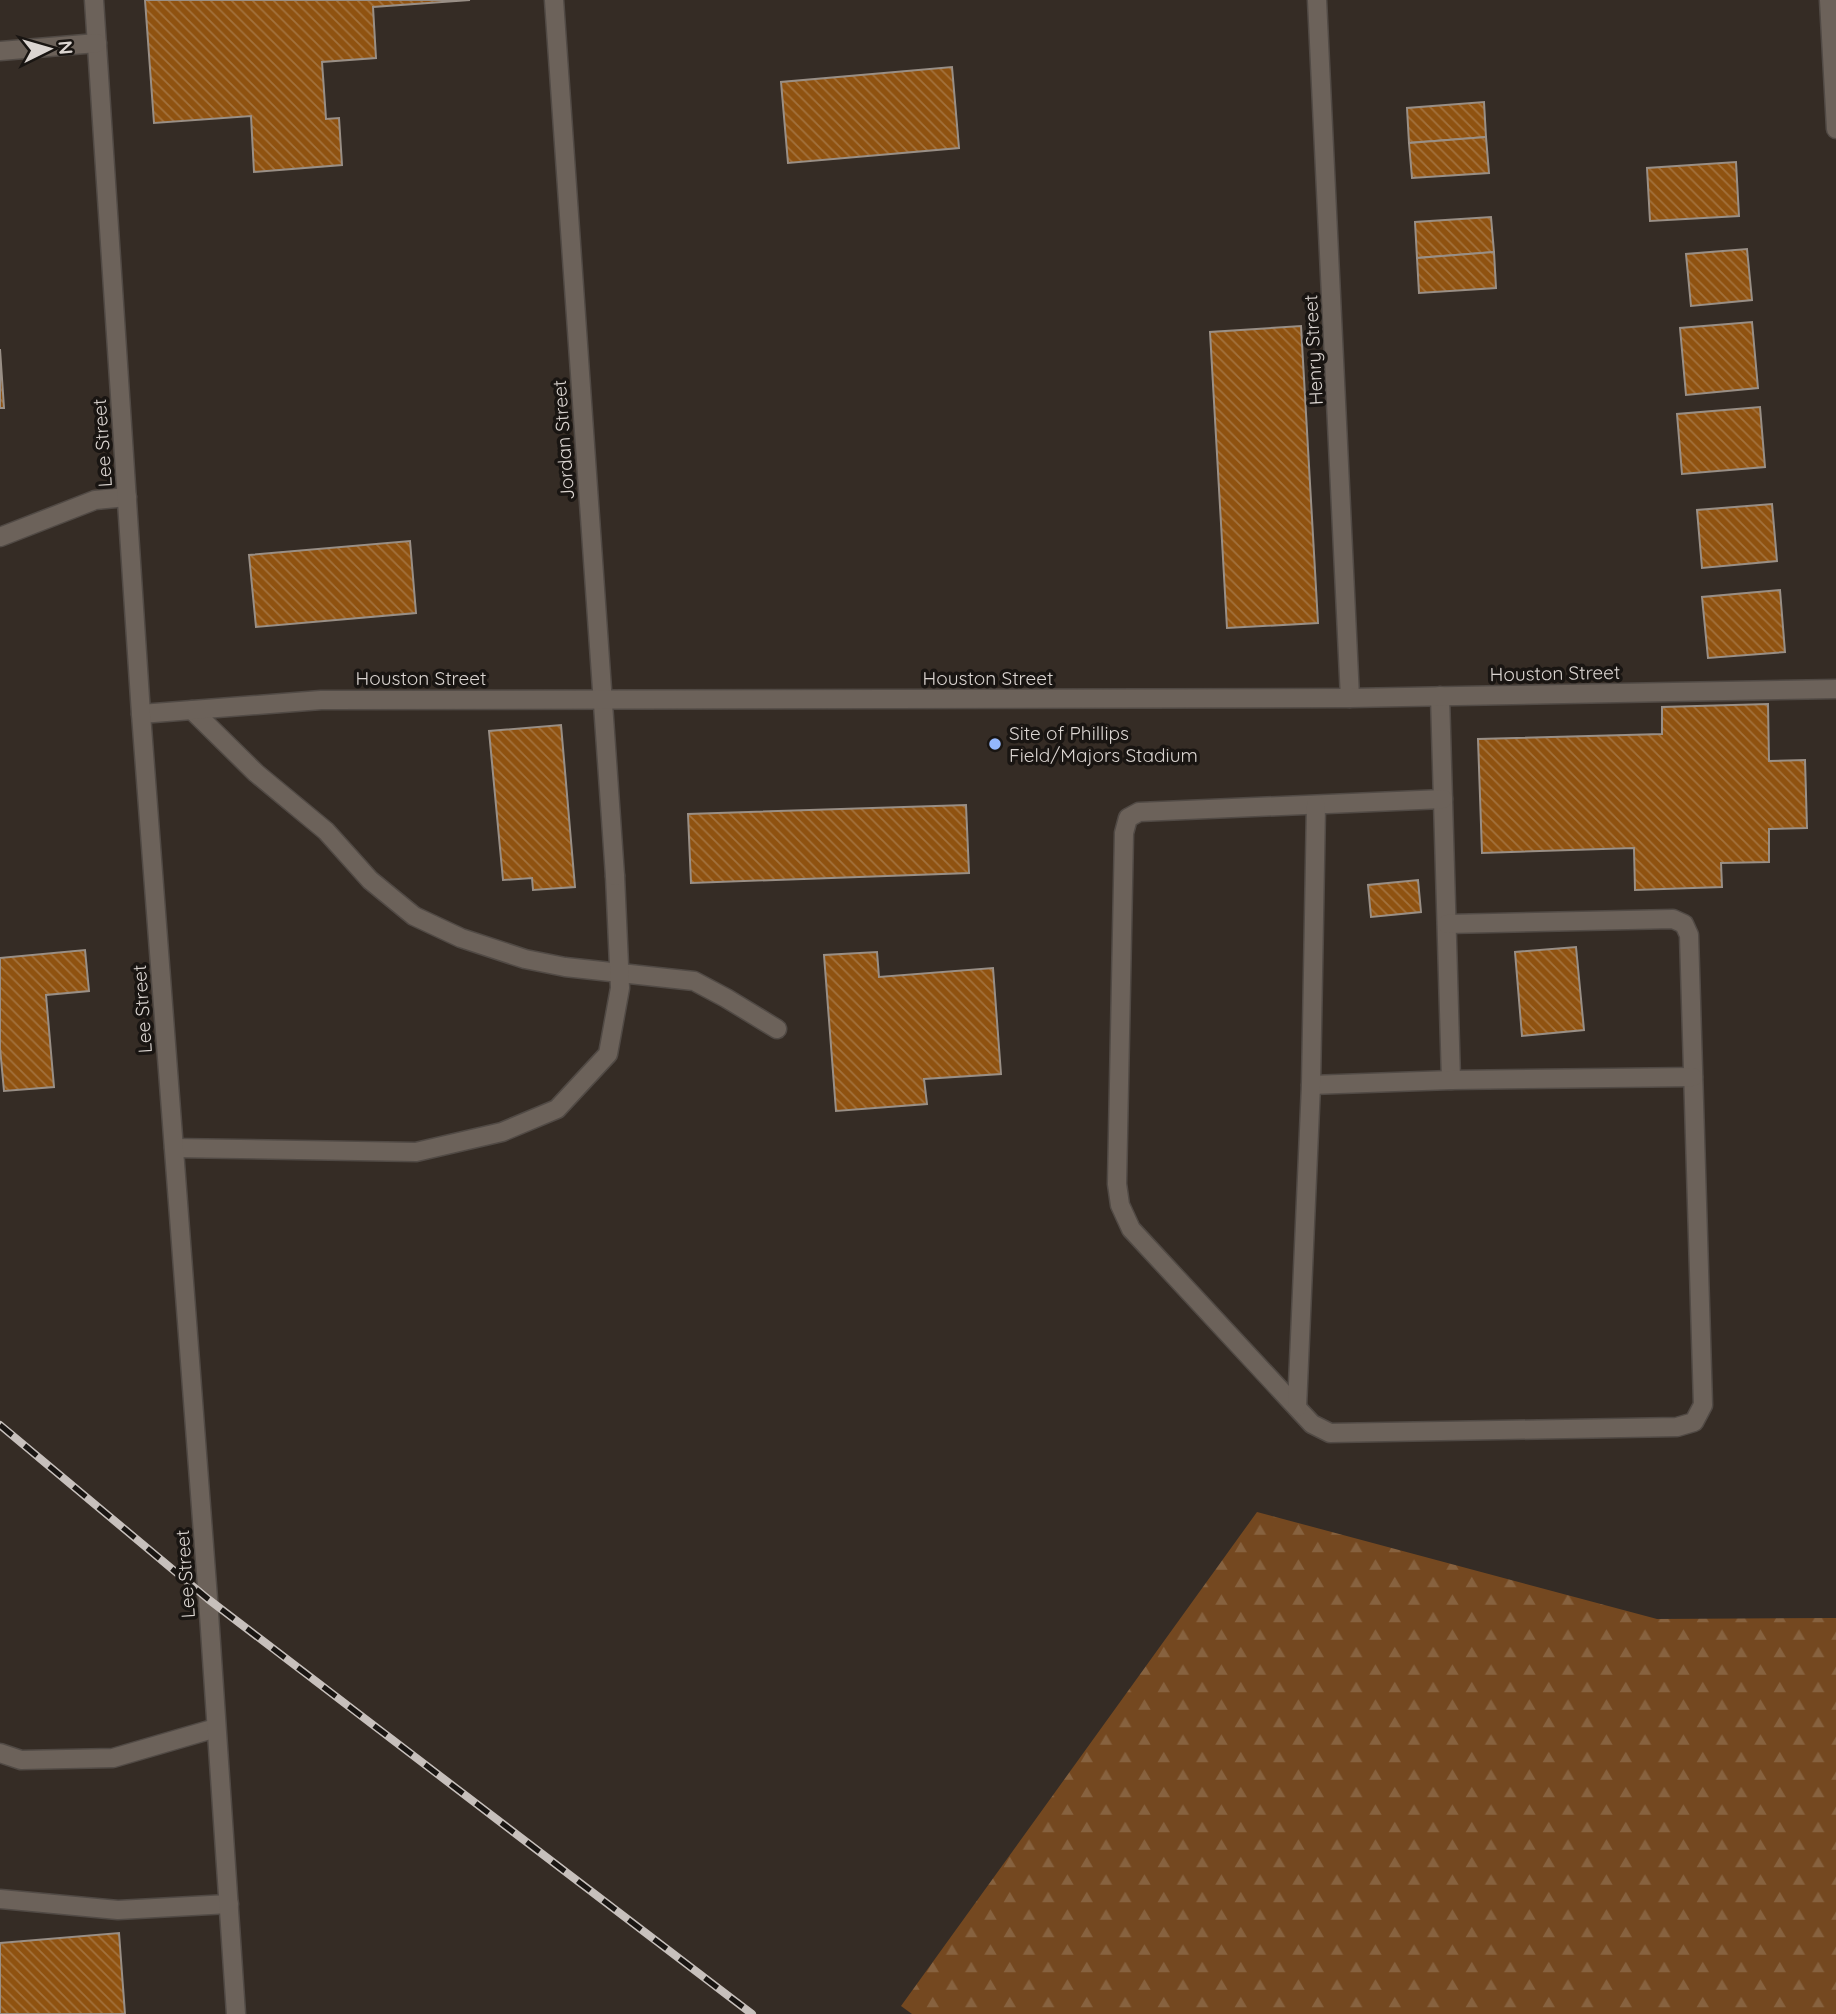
<svg xmlns="http://www.w3.org/2000/svg" width="1836" height="2014" font-family="Quicksand,sans-serif">
  <style>
    .forest { fill: url(#forest-firs) }
    .building { fill: url(#building-back-hatch); stroke: #998f86; stroke-width: 2 }
    .lines { fill: none; stroke-linecap: round; stroke-linejoin: round }
    .lane-casing { stroke: #514a45; stroke-width: 21 }
    .street-casing { stroke: #514a45; stroke-width: 21 }
    .secondary-casing { stroke: #514a45; stroke-width: 21 }
    .lane { stroke: #6c625a; stroke-width: 18 }
    .street { stroke: #6c625a; stroke-width: 18 }
    .secondary { stroke: #6c625a; stroke-width: 18 }
    .rail-casing { stroke: #c7c0bc; stroke-width: 8 }
    .rail { stroke: #191512; stroke-width: 5; stroke-dasharray: 16; stroke-linecap: butt }
    .poi-dot { fill: #94b7fd; stroke: #191512; stroke-width: 2.5 }
    .labels { text-anchor: middle; stroke-width: 7; stroke-linejoin: round; paint-order: stroke }
    .street-label { font-size: 19px; fill: #dbd5d1; stroke: #191512 }
    .poi-label { font-size: 19px; fill: #dbd5d1; stroke: #191512; text-anchor: start }
  </style>
  <defs>
    <pattern id="forest-firs" width="22" height="20" patternUnits="userSpaceOnUse" patternTransform="scale(1.75)"><rect width="22" height="20" fill="#744820"/><path d="M5 1l3.5 6h-7zM16 11l3.5 6h-7z" fill="#87623f"/></pattern>
    <pattern id="building-back-hatch" width="6" height="6" patternUnits="userSpaceOnUse" patternTransform="scale(1.75)"><rect width="6" height="6" fill="#8f5210"/><path d="M-1 5l2 2M0 0l6 6M5-1l2 2" fill="none" stroke="#a3723d"/></pattern>
  </defs>
  <rect width="100%" height="100%" fill="#352c25"/>
  <polygon class="forest" points="1257,1512 1657,1619 1836,1618 1836,2014 912,2014 901,2006"/>
  <g class="building">
    <polygon points="145,0 470,0 373,7 376,58 322,62 326,119 339,118 342,165 254,172 251,116 154,123"/>
    <polygon points="952,67 959,148 788,163 781,82"/>
    <polygon points="1484,102 1486,137 1409,143 1407,108"/>
    <polygon points="1486,137 1489,173 1412,178 1409,143"/>
    <polygon points="1736,162 1739,216 1650,221 1647,168"/>
    <polygon points="1491,217 1494,252 1417,258 1415,222"/>
    <polygon points="1747,249 1752,300 1691,306 1686,254"/>
    <polygon points="1494,252 1496,288 1419,293 1417,258"/>
    <polygon points="1752,322 1758,388 1686,395 1680,328"/>
    <polygon points="1301,326 1318,623 1227,628 1210,332"/>
    <polygon points="0,349 4,408 0,408"/>
    <polygon points="1760,407 1765,467 1682,474 1677,414"/>
    <polygon points="1772,504 1777,561 1702,568 1697,510"/>
    <polygon points="410,541 416,613 256,627 249,555"/>
    <polygon points="1780,590 1785,652 1708,658 1702,597"/>
    <polygon points="1768,704 1769,761 1805,760 1807,828 1769,829 1769,862 1721,863 1722,887 1635,890 1634,848 1482,853 1478,739 1662,734 1662,707"/>
    <polygon points="561,725 575,887 533,890 532,878 503,880 489,731"/>
    <polygon points="966,805 969,873 691,883 688,814"/>
    <polygon points="1418,880 1421,912 1371,917 1368,885"/>
    <polygon points="1576,947 1584,1030 1522,1036 1515,952"/>
    <polygon points="85,950 89,991 46,995 54,1087 4,1091 0,1048 0,958"/>
    <polygon points="877,952 879,977 993,968 1001,1074 924,1079 927,1104 836,1111 824,955"/>
    <polygon points="119,1933 125,2014 0,2014 0,1943"/>
  </g>
  <g class="lines">
    <g class="lane-casing">
      <g id="lane">
        <polyline points="0,537 95,500 127,497"/>
        <polyline points="1440,696 1451,1080"/>
        <polyline points="192,710 256,773 326,831 370,880 414,916 461,938 525,959 565,967 694,981 726,998 777,1029"/>
        <polyline points="1443,799 1139,812 1128,818 1124,833 1117,1184 1120,1205 1131,1229 1312,1424 1330,1433 1677,1427 1694,1422 1703,1405 1689,935 1684,924 1673,919 1447,924"/>
        <polyline points="1311,1085 1451,1080 1693,1077"/>
        <polyline points="174,1148 416,1152 502,1132 557,1109 608,1054 620,988 615,876"/>
        <polyline points="1297,1407 1311,1085 1316,805"/>
        <polyline points="0,1753 21,1760 113,1758 216,1728"/>
        <polyline points="0,1899 118,1910 229,1904"/>
      </g>
    </g>
    <g class="street-casing">
      <g id="street">
        <polyline points="554,0 615,876"/>
        <polyline points="1317,0 1350,698"/>
        <polyline points="1829,0 1836,129"/>
        <polyline points="141,714 321,700 1350,698 1836,689"/>
      </g>
    </g>
    <g class="secondary-casing">
      <g id="secondary">
        <polyline points="94,0 141,714 208,1599 236,2014"/>
        <polyline points="0,51 97,43"/>
      </g>
    </g>
    <use href="#lane" class="lane"/>
    <use href="#street" class="street"/>
    <use href="#secondary" class="secondary"/>
    <g class="rail-casing">
      <polyline id="rail" points="0,1425 208,1599 752,2014"/>
    </g>
    <use href="#rail" class="rail"/>
  </g>
  <circle class="poi-dot" cx="995" cy="744" r="7"/>
  <g class="labels">
    <g class="street-label">
      <text transform="translate(1313 350) rotate(-93)" y="7">Henry Street</text>
      <text transform="translate(563 440) rotate(-94)" y="7">Jordan Street</text>
      <text transform="translate(102 443) rotate(-94)" y="7">Lee Street</text>
      <text transform="translate(1555 673) rotate(-1)" y="7">Houston Street</text>
      <text x="421" y="685">Houston Street</text>
      <text x="988" y="685">Houston Street</text>
      <text transform="translate(142 1009) rotate(-94)" y="7">Lee Street</text>
      <text transform="translate(185 1574) rotate(-94)" y="7">Lee Street</text>
    </g>
    <g class="poi-label">
      <text x="1009" y="740">Site of Phillips<tspan x="1009" dy="22">Field/Majors Stadium</tspan></text>
    </g>
  </g>
  <g transform="translate(49 49) rotate(85)" stroke="#191512" stroke-width="5" paint-order="stroke">
  <path d="M0-5L12 26L0 18L-12 26Z" fill="#dbd5d1"/>
  <text y="-10" font-size="19" font-weight="bold" text-anchor="middle" fill="#dbd5d1">N</text>
  </g>
</svg>
